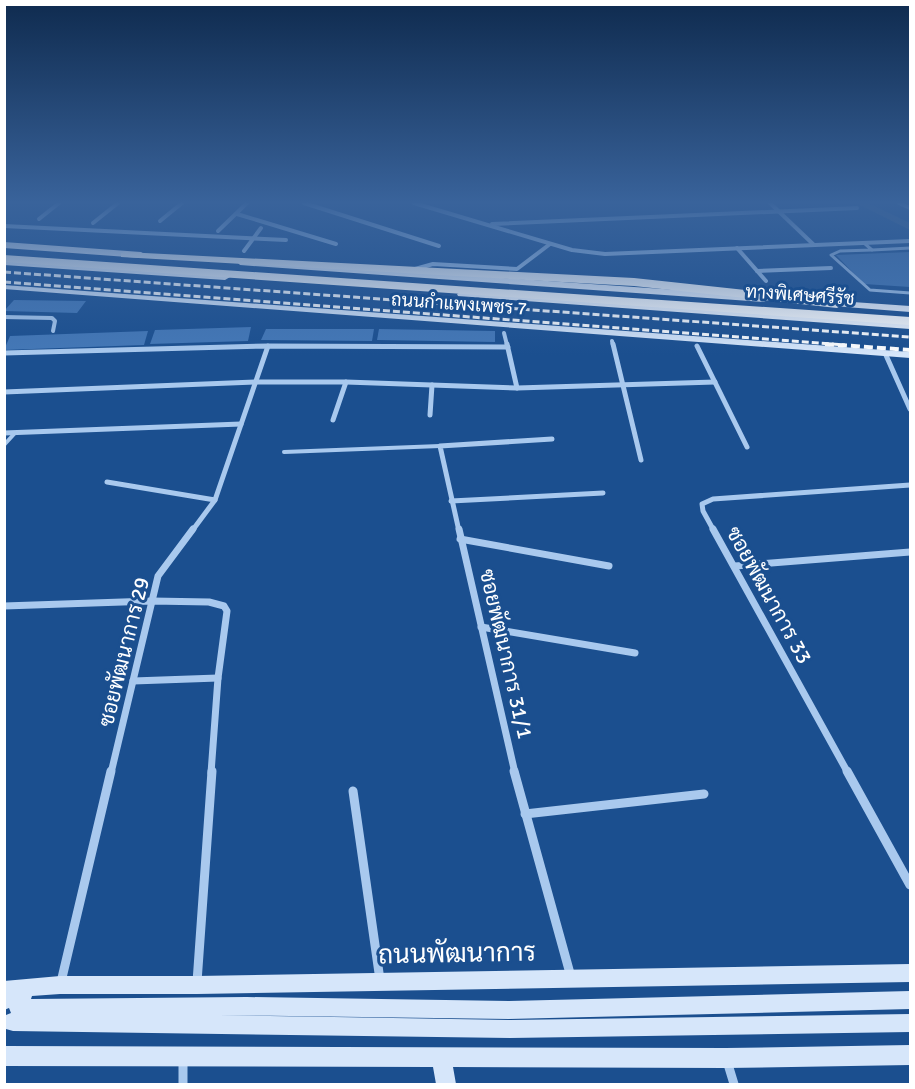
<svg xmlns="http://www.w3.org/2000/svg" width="915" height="1089" font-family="Signika,Sarabun,sans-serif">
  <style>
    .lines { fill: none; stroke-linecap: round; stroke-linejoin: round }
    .canal { fill: #3c6290; fill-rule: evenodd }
    .building { fill: #4478b7 }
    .lane-far1 { stroke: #a9c9ee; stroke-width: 3 }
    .lane { stroke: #a9c9ee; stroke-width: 4 }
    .street-far3 { stroke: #a9c9ee; stroke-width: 4 }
    .street-far2 { stroke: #a9c9ee; stroke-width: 5 }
    .street-far1 { stroke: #a9c9ee; stroke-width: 7 }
    .street { stroke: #a9c9ee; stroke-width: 9 }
    .secondary { fill: #d6e6fa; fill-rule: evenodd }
    .primary { fill: #f0f6ff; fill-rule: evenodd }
    .highway { fill: #fff; fill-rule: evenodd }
    .rail-far1 { stroke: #fff; stroke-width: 3; stroke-dasharray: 7 3; stroke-linecap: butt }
    .rail { stroke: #fff; stroke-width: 4; stroke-dasharray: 9 4; stroke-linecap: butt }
    .labels { text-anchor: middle; stroke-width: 6; stroke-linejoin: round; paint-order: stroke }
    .far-street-label { font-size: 18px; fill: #fff; stroke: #1b4f8f }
    .street-label { font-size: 21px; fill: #fff; stroke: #1b4f8f }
    .near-street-label { font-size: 26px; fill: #fff; stroke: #1b4f8f }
  </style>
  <rect width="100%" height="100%" fill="#1b4f8f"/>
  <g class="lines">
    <polygon class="canal" points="856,203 868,203 910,223 910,230"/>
  </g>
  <g class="building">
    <polygon points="910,252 910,287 864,284 836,255"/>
    <polygon points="14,300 86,301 77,313 4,311"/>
    <polygon points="251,327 248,341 150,344 155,330"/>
    <polygon points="266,329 374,329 372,341 261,340"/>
    <polygon points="379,329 495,331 495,342 377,340"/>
    <polygon points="148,331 144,345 4,350 10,336"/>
  </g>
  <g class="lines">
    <g class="lane-far1">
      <polyline points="864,243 872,250 840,251 831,255 870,290 910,293"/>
      <polyline points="872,250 910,248"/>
    </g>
    <g class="lane">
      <polyline points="4,445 15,433"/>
      <polyline points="284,452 440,446"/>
    </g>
    <g class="street-far3">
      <polyline points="304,203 439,246"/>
      <polyline points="414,203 572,250 605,254 910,241"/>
      <polyline points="770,203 814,245"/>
      <polyline points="899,203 910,208"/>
      <polyline points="237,214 336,244"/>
      <polyline points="39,219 59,203"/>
      <polyline points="160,221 182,203"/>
      <polyline points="93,223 118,203"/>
      <polyline points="492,224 857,208"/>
      <polyline points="4,226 286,240"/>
      <polyline points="218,231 247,203"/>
      <polyline points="737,248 766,281"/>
      <polyline points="244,251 261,228"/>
      <polyline points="415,269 433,264 517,269 550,244"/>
      <polyline points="757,271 831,268"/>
      <polyline points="4,317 52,318 55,321 53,331"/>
      <polyline points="504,333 507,345"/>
      <polyline points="612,341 613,345"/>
    </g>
    <g class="street-far2">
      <polyline points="507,344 517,388"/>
      <polyline points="613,344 641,460"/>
      <polyline points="697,346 747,447"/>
      <polyline points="4,353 268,346 508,347"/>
      <polyline points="885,353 910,409"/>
      <polyline points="4,392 255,382 346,382 517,388 715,382"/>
      <polyline points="430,415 432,385"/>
      <polyline points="333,420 346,382"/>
      <polyline points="4,433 241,424"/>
      <polyline points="107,482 215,500"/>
      <polyline points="451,501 603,493"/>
      <polyline points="192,531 215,500 268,346"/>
      <polyline points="459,531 440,446 552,439"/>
      <polyline points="714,531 703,511 702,504 713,499 910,485"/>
    </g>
    <g class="street-far1">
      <polyline points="459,529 515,773"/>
      <polyline points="713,529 848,773"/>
      <polyline points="460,539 609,566"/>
      <polyline points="735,566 910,552"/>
      <polyline points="4,606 152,601 209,602 224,606 227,611 218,678 211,773"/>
      <polyline points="481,627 635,653"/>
      <polyline points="133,681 218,678"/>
      <polyline points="111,773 158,576 193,529"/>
    </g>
    <g class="street">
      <polyline points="514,771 571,977"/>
      <polyline points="847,771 910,885"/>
      <polyline points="353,791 380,980"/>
      <polyline points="525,814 704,794"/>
      <polyline points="61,982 111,771"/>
      <polyline points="197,982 212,771"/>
      <polyline points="183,1058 183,1084"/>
      <polyline points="727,1061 734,1084"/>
    </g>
    <g class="secondary">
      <polygon points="4,285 910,352 910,358 4,289"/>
      <polygon points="910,964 910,982 197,994 60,994 32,996 31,999 247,997 509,1001 910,991 910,1009 509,1019 216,1015 510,1020 910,1014 910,1032 510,1038 13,1031 6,1029 4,1019 6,1015 11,1013 9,1008 4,1010 4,981 60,976 197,976"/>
      <polygon points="910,1045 910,1065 726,1068 453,1067 456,1084 436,1084 433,1067 4,1066 4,1046 726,1048"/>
    </g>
    <g class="primary">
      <polygon points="4,242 141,252 146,255 141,258 4,248"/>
      <polygon points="4,259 225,274 230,277 225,280 4,265"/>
      <polygon points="243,260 764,296 769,299 764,302 240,265 238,263"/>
      <polygon points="462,291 910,323 910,329 458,296 457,294"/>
      <polygon points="824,300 910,306 910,312 820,305 819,303"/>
    </g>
    <g class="highway">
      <polygon points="125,252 634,278 837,300 843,304 837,308 634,286 121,257 121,253"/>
      <polygon points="4,255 910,317 910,325 4,262"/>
    </g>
    <g class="rail-far1">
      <polyline points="4,272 910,337"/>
      <polyline points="4,282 845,345"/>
    </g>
    <polyline class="rail" points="825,344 910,350"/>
  </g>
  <linearGradient id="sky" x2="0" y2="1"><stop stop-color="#0f2b4f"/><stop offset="0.57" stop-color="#39639b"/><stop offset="1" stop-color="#39639b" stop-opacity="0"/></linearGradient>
  <rect width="915" height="355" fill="url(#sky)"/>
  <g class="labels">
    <g class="far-street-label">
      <text transform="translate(800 295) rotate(4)" y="6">ทางพิเศษศรีรัช</text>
      <text transform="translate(459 304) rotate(4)" y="6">ถนนกำแพงเพชร 7</text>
    </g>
    <g class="street-label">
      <text transform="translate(769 595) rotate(61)" y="7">ซอยพัฒนาการ 33</text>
      <text transform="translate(124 652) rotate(-76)" y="7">ซอยพัฒนาการ 29</text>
      <text transform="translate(506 654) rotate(77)" y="7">ซอยพัฒนาการ 31/1</text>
    </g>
    <g class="near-street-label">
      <text transform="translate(457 953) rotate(-1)" y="9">ถนนพัฒนาการ</text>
    </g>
  </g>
  <rect width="915" height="1089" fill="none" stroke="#ffffff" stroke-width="12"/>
</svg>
